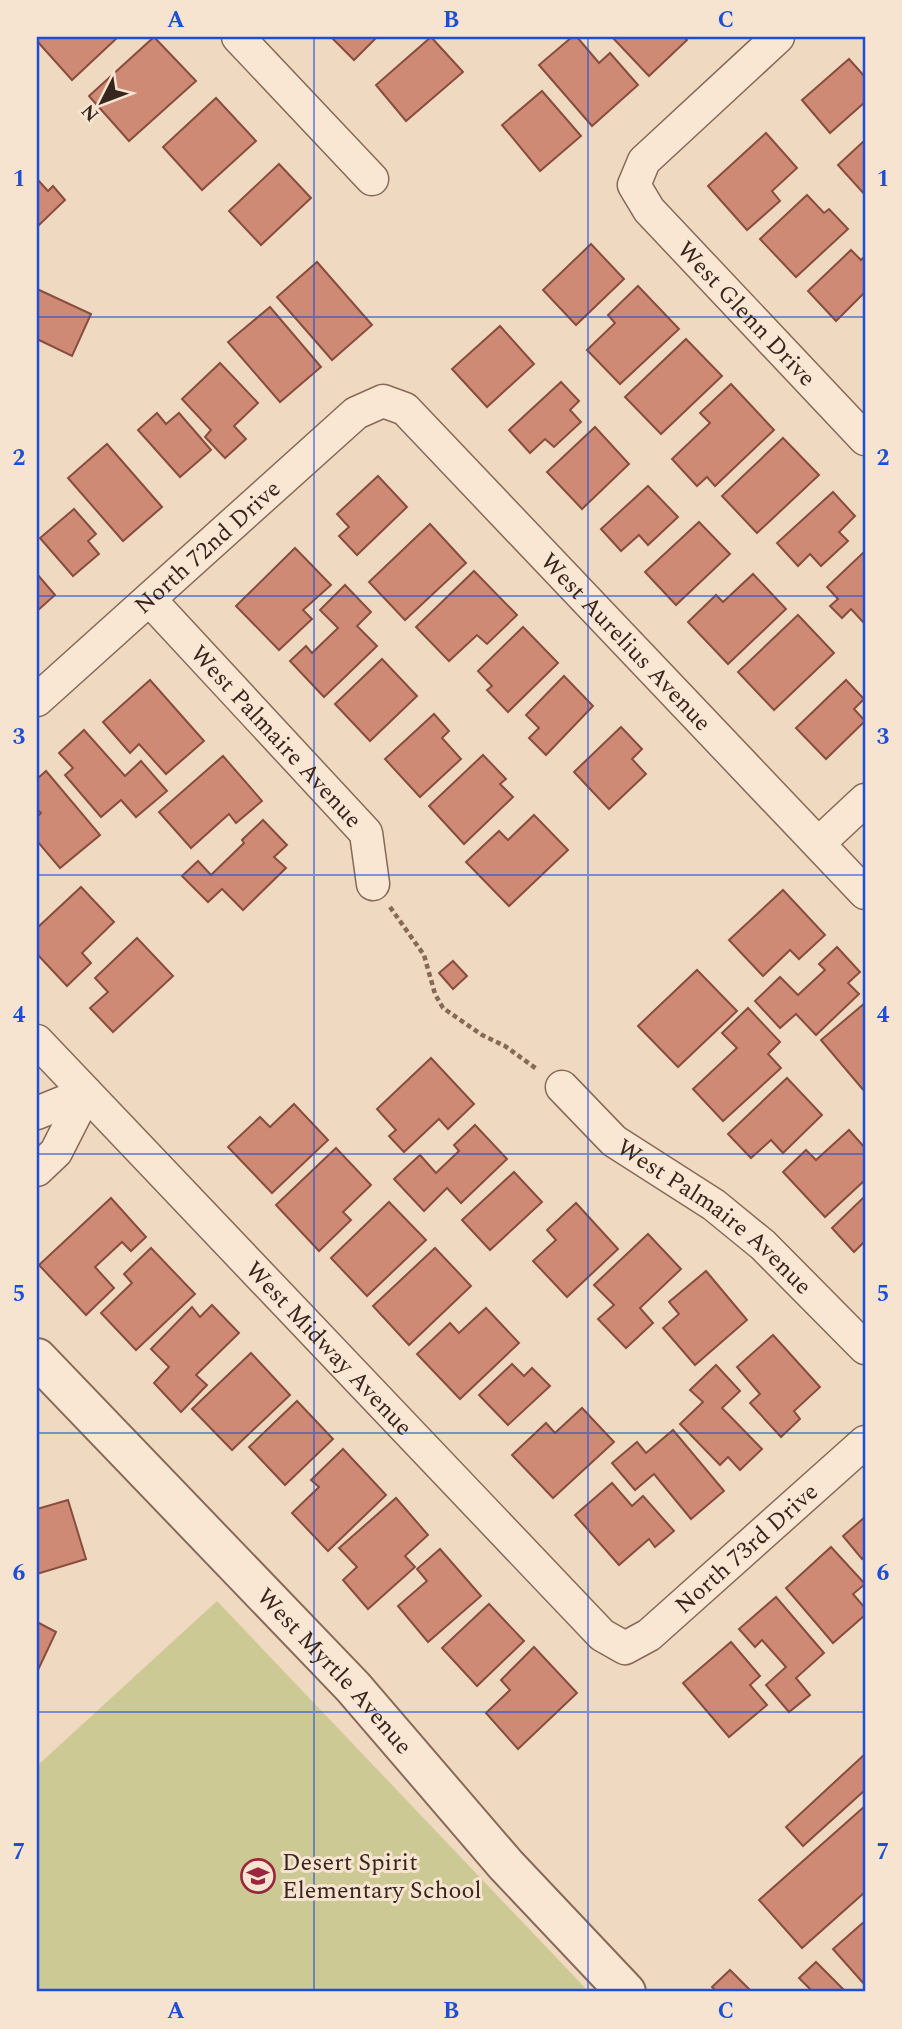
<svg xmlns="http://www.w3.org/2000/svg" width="902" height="2029" font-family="Spectral,serif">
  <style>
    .green { fill: #cdc994 }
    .building { fill: #ce8a75; stroke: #884d3d; stroke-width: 2 }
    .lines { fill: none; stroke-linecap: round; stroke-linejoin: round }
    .minor-casing { stroke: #886958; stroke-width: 35 }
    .tertiary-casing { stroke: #886958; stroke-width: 42 }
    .path { stroke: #886958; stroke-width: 4.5; stroke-dasharray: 5 3.5; stroke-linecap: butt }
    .minor { stroke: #f9e7d4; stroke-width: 32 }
    .tertiary { stroke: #f9e7d4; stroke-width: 38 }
    .grid { fill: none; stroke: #1d4ed8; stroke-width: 2; stroke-opacity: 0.55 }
    .labels { text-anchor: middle; stroke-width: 6; stroke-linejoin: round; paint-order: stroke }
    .street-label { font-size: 24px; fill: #38251d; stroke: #f6e4d0 }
    .poi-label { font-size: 24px; fill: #38251d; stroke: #f6e4d0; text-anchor: start }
    .neatline { fill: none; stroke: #1d4ed8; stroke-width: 2.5 }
    .grid-label { font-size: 23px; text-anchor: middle; font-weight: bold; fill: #1d4ed8 }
  </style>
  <rect width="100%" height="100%" fill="#efd9c0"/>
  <polygon class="green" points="217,1601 589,1992 37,1992 37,1766"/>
  <g class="building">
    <polygon points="37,37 118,37 72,80 37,41"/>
    <polygon points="154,37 196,81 129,141 89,96"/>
    <polygon points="331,37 377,37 354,60"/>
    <polygon points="431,37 463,72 406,121 376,85"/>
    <polygon points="572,37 577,37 599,63 610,53 638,85 592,126 539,65"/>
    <polygon points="612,37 684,37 687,40 649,76"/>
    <polygon points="849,59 865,77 865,102 830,133 802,100"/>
    <polygon points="542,91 581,136 540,171 502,125"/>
    <polygon points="216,98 256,141 202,190 163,147"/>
    <polygon points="766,133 797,168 772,191 780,201 747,230 708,186"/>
    <polygon points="865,140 865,195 838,165"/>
    <polygon points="279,164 311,198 261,245 229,211"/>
    <polygon points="37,179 48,191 53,186 65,200 37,227"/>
    <polygon points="807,195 824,213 829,209 848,229 796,277 760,239"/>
    <polygon points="591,244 624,279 576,325 543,290"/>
    <polygon points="851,250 861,260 865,256 865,292 836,321 808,291"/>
    <polygon points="317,262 372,325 332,360 277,297"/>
    <polygon points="638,286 679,329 620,384 587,350 615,323 608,315"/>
    <polygon points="37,289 91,314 72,356 37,339"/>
    <polygon points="270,307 321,367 280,402 228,342"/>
    <polygon points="500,326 534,364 487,407 452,369"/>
    <polygon points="686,339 722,376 661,434 625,397"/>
    <polygon points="220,363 258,403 234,426 246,439 225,458 205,437 211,430 182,399"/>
    <polygon points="561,382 579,401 570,410 581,422 554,447 545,439 530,453 509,430"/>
    <polygon points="731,384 774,430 715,486 707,477 697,486 672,459 710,423 700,413"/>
    <polygon points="157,413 166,424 179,413 211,450 180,477 138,430"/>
    <polygon points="595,427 629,464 582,509 547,472"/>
    <polygon points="783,438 819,475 757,533 722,496"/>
    <polygon points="107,444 162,507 123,541 68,478"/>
    <polygon points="378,476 407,507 357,555 339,536 349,527 337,514"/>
    <polygon points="648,486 678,517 648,545 639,535 621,551 601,529"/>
    <polygon points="833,492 855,516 839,532 848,541 821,566 810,554 798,566 777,543"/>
    <polygon points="74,509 96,534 88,541 99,554 73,576 40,538"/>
    <polygon points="699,522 730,554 676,605 645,572"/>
    <polygon points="430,524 466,563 405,620 369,582"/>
    <polygon points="295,548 331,585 303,610 312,619 279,650 236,606"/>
    <polygon points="865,551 865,621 864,623 851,609 842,618 830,606 838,599 827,587"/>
    <polygon points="474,571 517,615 487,644 477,635 449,661 416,627"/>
    <polygon points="37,574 55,595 37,611"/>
    <polygon points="753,574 786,609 728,664 688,622 716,595 723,602"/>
    <polygon points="345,585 371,612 357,626 377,646 324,697 290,661 306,646 312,653 338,628 320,610"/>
    <polygon points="798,615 834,653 774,710 738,672"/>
    <polygon points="523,627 558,663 508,712 487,690 492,686 478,671"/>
    <polygon points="382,659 417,696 370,741 335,704"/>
    <polygon points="564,676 593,706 546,755 529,738 539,728 526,715"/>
    <polygon points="150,680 204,741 166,774 139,744 130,753 103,722"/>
    <polygon points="846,680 864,699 854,709 865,721 826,759 796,728"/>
    <polygon points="434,714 449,731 442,738 461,759 420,797 385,759"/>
    <polygon points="621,727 642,749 632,759 646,774 609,809 574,772"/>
    <polygon points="84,730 125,776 141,761 167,791 136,817 121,800 101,817 65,775 73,768 59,753"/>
    <polygon points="483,755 506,779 500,784 513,797 464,844 429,806"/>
    <polygon points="223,756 262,801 236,823 229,814 191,848 159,812"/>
    <polygon points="46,771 100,835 60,868 37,841 37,817 41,813 37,809 37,779"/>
    <polygon points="534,815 568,850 509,906 466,862 499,831 508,840"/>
    <polygon points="263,820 287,845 274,857 286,868 243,910 222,889 208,902 182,876 198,861 211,875 244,843 242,840"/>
    <polygon points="81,887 114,922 82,953 91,963 67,986 37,954 37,928"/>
    <polygon points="783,890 825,935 799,959 790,950 763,976 729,940"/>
    <polygon points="137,938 173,976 113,1032 90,1008 108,992 95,978"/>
    <polygon points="837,947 860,972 848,983 859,994 816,1035 796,1014 780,1028 755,1001 780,977 798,995 825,970 819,964"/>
    <polygon points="453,961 467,976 453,989 439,973"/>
    <polygon points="697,970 737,1011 678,1067 638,1026"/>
    <polygon points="865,1003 865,1092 821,1040"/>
    <polygon points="748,1008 780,1042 768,1054 781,1068 723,1121 693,1089 737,1048 722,1033"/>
    <polygon points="431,1058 474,1104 448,1129 439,1119 404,1152 389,1136 396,1130 377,1109"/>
    <polygon points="787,1078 822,1115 783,1153 771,1140 751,1158 728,1134"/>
    <polygon points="294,1104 328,1140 272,1193 228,1147 260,1117 270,1127"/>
    <polygon points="475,1125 507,1159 461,1203 447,1188 424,1211 394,1179 420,1155 436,1173 459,1151 454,1145"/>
    <polygon points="849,1130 865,1148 865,1180 825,1217 783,1172 806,1150 816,1160"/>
    <polygon points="336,1148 371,1185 343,1212 351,1220 319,1251 276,1205"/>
    <polygon points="514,1172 542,1202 490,1250 462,1220"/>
    <polygon points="865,1196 865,1241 854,1252 832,1228"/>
    <polygon points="111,1198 146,1237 131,1251 122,1242 95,1267 114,1288 86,1315 39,1265"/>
    <polygon points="389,1202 426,1240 367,1296 331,1258"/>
    <polygon points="576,1203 618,1249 567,1297 533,1261 556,1240 547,1230"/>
    <polygon points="648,1234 681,1269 640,1308 653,1323 626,1348 598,1319 614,1305 594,1285"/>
    <polygon points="151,1248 195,1294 136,1350 101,1313 132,1283 124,1274"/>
    <polygon points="435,1248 471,1286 409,1345 373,1306"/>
    <polygon points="706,1271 747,1320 695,1365 663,1328 679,1314 669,1302"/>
    <polygon points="212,1305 239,1333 196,1375 207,1385 181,1412 154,1383 169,1367 151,1349 192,1307 200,1317"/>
    <polygon points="486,1308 519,1343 460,1399 417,1354 450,1323 459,1333"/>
    <polygon points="773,1335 820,1387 794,1411 800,1419 781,1437 750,1403 760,1394 737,1367"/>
    <polygon points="251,1353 290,1395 232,1450 192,1409"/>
    <polygon points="512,1364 524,1376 532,1368 550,1386 508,1425 479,1395"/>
    <polygon points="716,1365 740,1391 722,1408 762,1449 740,1470 728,1457 720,1465 680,1424 703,1402 690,1390"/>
    <polygon points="297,1401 333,1439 285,1485 249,1447"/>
    <polygon points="582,1408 614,1442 553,1498 512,1455 546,1423 555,1433"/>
    <polygon points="673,1430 724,1491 691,1519 654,1474 635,1490 612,1463 637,1442 646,1453"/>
    <polygon points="343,1449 386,1495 328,1551 292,1513 319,1487 311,1480"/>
    <polygon points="612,1483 632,1506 643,1496 674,1531 655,1547 649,1539 619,1565 575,1515"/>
    <polygon points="396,1498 428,1535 405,1556 415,1567 368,1609 343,1580 357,1567 339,1548"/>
    <polygon points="68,1500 86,1559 37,1574 37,1509"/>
    <polygon points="865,1517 865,1556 862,1559 843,1536"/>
    <polygon points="831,1547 865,1584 853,1594 865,1608 865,1615 833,1643 786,1588"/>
    <polygon points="440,1549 481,1596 428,1642 398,1606 427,1581 417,1569"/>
    <polygon points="776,1597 824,1653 796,1678 810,1695 789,1712 766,1685 786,1667 762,1640 755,1647 739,1629"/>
    <polygon points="489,1604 524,1641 477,1686 442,1648"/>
    <polygon points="37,1622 56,1632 37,1672"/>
    <polygon points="731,1642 760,1676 750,1685 767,1705 729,1737 683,1683"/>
    <polygon points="534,1647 577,1693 518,1749 486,1713 510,1690 501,1680"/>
    <polygon points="865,1754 865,1790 803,1846 786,1827"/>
    <polygon points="865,1806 865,1892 802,1948 759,1900"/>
    <polygon points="865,1921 865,1985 833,1949"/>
    <polygon points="816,1962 846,1992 813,1992 799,1978"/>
    <polygon points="730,1970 752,1992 717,1992 712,1987"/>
  </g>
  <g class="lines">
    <g class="minor-casing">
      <g id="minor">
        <polyline points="238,37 372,179"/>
        <path id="s1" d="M778 37 644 161 634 185 649 210 865 439"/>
        <path id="s2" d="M150 600 366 833 373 884"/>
        <path id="s3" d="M37 700 356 413 383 401 405 409 865 893"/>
        <polyline points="819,843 865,800"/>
        <path id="s4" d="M37 1041 602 1635 625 1648 649 1635 865 1442"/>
        <path id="s5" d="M562 1087 614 1141 714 1205 763 1245 865 1348"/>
        <polyline points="37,1113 86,1093"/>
        <polyline points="37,1170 56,1152 86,1093"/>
      </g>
    </g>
    <g class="tertiary-casing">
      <g id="tertiary">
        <path id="s6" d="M37 1358 353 1687 506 1865 626 1992"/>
      </g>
    </g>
    <polyline class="path" points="390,907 424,955 435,994 443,1008 482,1035 505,1046 538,1070"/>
    <use href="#minor" class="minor"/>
    <use href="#tertiary" class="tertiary"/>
  </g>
  <path class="grid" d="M314 37V1992M588 37V1992M37 317H865M37 596H865M37 875H865M37 1154H865M37 1433H865M37 1712H865"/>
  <defs>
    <g id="school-ring" transform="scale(1.75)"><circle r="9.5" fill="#f6e4d0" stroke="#99263c" stroke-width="1.5"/><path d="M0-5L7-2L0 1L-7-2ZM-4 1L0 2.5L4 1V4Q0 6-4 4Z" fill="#99263c"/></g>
  </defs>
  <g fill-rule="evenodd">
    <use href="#school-ring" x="258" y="1876"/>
  </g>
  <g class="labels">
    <g class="street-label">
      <text dy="8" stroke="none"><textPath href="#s1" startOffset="380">West Glenn Drive</textPath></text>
      <text dy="8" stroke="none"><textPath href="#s3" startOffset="229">North 72nd Drive</textPath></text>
      <text dy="8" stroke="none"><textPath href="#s3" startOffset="803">West Aurelius Avenue</textPath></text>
      <text dy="8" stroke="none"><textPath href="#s2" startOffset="186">West Palmaire Avenue</textPath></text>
      <text dy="8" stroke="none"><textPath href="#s5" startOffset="201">West Palmaire Avenue</textPath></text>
      <text dy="8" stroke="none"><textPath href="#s4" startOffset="424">West Midway Avenue</textPath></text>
      <text dy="8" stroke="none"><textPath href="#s4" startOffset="1004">North 73rd Drive</textPath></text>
      <text dy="8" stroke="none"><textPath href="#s6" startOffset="432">West Myrtle Avenue</textPath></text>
    </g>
    <g class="poi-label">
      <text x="282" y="1870">Desert Spirit<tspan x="282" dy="28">Elementary School</tspan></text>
    </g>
  </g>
  <rect width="902" height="2029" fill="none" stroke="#f6e4d0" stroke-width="77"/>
  <g transform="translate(102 102) rotate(228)" stroke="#f6e4d0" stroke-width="5" paint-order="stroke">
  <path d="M0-5L12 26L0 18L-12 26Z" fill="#38251d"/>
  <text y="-10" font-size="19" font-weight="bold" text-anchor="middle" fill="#38251d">N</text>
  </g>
  <rect x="38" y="38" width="826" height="1952" class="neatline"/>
  <g class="grid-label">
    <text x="176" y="27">A</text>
    <text x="451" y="27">B</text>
    <text x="726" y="27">C</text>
    <text x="19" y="186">1</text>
    <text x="883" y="186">1</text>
    <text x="19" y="465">2</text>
    <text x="883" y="465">2</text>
    <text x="19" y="744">3</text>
    <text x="883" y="744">3</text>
    <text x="19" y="1022">4</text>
    <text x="883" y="1022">4</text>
    <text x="19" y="1301">5</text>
    <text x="883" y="1301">5</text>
    <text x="19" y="1580">6</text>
    <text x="883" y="1580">6</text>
    <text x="19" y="1859">7</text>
    <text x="883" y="1859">7</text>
    <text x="176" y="2018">A</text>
    <text x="451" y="2018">B</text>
    <text x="726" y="2018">C</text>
  </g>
</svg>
